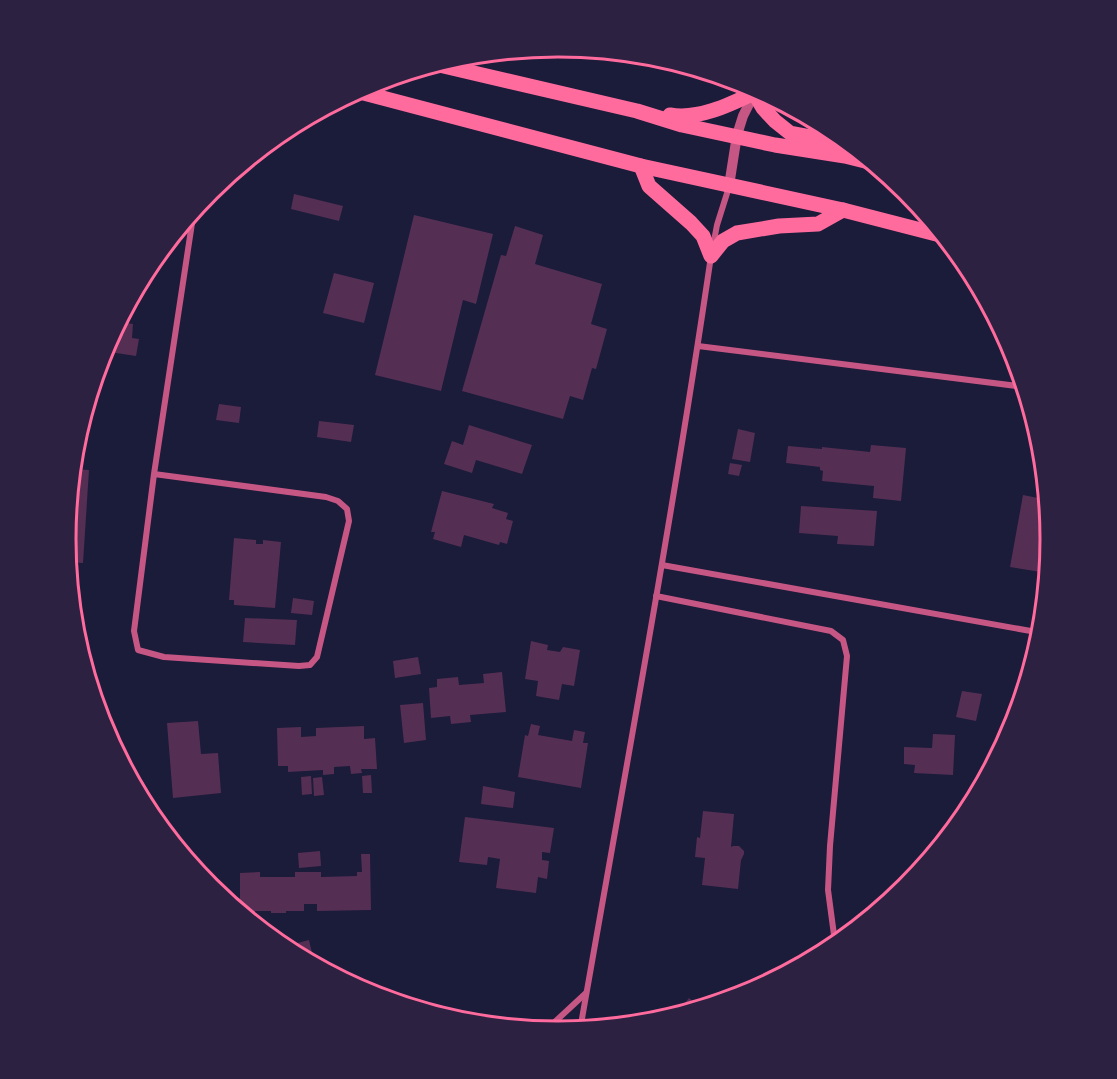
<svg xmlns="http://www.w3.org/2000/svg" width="1117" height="1079" font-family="Signika,sans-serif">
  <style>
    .building { fill: #542f53 }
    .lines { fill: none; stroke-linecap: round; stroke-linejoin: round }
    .minor { stroke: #c65784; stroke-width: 6 }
    .tertiary { stroke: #c65784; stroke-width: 10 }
    .primary { stroke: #ff6b9d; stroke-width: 15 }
    .rim { fill: none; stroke: #ff6b9d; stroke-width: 3 }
  </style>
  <rect width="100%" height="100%" fill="#1b1b3a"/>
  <g class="building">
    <polygon points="294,194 343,206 339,221 291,209"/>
    <polygon points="414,215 493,234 476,304 463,300 441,391 375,375"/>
    <polygon points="515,226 543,235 535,264 602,284 591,324 607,329 596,369 592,368 583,400 570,396 563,419 462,391 501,255 506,256"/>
    <polygon points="334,273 374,283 364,323 323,313"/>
    <polygon points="119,322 133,324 132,338 139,339 136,356 103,351"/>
    <polygon points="219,404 241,407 239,423 216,420"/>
    <polygon points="319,421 354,425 351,442 317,437"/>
    <polygon points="469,425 532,445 522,474 476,460 472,473 444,464 452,441 463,445"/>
    <polygon points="738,429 755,433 750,462 732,459"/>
    <polygon points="871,445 906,448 901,501 873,498 874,486 822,481 823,471 820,470 820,467 786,463 788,446 822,449 822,447 870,452"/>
    <polygon points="730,463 742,465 739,476 728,474"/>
    <polygon points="72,469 89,470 83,563 68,562 66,539"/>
    <polygon points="442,491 494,504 492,508 508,513 506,519 513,521 507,544 500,542 499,545 464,535 461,547 433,539 435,532 431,532"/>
    <polygon points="1023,495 1048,500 1051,540 1047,573 1010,567"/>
    <polygon points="801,506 877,511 874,546 837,544 838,536 799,533"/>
    <polygon points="234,538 256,540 256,544 263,544 263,540 281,542 275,608 234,605 234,600 229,600"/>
    <polygon points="293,598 314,601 312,615 291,613"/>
    <polygon points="245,618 297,620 295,645 243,642"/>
    <polygon points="531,641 548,645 547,650 560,652 563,647 580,650 574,686 562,684 559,700 536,696 538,681 525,679"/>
    <polygon points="418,657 421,674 395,678 393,661"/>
    <polygon points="502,672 506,712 470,715 471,722 451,724 450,716 431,718 429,688 437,687 437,679 458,677 459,685 484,683 483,674"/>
    <polygon points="962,691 982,694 976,721 956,717"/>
    <polygon points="423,703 426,740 404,743 400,705"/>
    <polygon points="198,721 201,754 218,753 221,793 173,798 167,723"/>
    <polygon points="531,724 540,726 538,735 572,741 574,730 585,732 583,743 588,743 581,788 518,777 525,735 528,736"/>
    <polygon points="364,726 364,739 375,738 377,769 361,769 362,773 351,774 350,766 334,767 334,774 323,775 323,770 288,772 288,766 278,766 277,728 301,727 301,737 316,736 316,728"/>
    <polygon points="933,734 955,735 953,775 914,773 915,765 904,764 904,747 932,748"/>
    <polygon points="371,775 372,793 363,793 362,776"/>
    <polygon points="311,776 312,794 302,795 301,777"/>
    <polygon points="322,777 324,795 314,796 313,778"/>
    <polygon points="483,786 515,792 513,808 481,804"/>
    <polygon points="703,811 734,814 731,847 733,846 739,846 744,851 744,854 741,860 738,889 702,885 705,858 695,857 697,837 700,838"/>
    <polygon points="465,817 554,828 550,853 542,852 542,860 549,861 547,879 538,877 536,893 496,888 500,859 488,857 487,865 459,862"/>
    <polygon points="320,851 321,866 299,868 298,853"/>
    <polygon points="361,854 370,854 371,910 317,911 317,904 304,904 304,911 286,911 286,913 271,913 271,911 255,911 255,919 248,920 240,913 240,873 260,872 260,877 295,877 295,872 321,872 321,877 357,876 357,872 362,872"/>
    <polygon points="309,940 315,966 282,947"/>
    <polygon points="689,998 702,1009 674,1017"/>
  </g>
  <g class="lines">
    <g class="minor">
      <polyline points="713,246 717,225 729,187"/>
      <polyline points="698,346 1025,387"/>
      <polyline points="154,474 326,497 338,501 347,509 349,521 317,657 310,665 299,666 164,657 138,650 134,631 154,474 194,210"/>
      <polyline points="662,565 1042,633"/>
      <polyline points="656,596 831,631 843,640 847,656 830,846 828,890 834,935 839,941"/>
      <path d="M580 1030C625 773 673 515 711 256"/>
      <polyline points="545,1031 586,993"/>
    </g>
    <polyline class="tertiary" points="729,186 737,135 743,116 755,92"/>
    <g class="primary">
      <polyline points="435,64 637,111 682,125 775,145 845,156 873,163"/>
      <polyline points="356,91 641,166 843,210 944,236"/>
      <path d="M670 115C698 120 729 105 754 93L763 108 775 121 790 133 822 139 841 153"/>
      <polyline points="641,166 649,186 691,223 703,236 711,256 723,241 737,233 779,226 818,224 843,210"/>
    </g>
  </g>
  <path d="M0 0H1117V1079H0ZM76 539a482 482 0 1 1 964 0a482 482 0 1 1-964 0Z" fill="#2d2142" fill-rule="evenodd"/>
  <path class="rim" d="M76 539a482 482 0 1 1 964 0a482 482 0 1 1-964 0Z"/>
</svg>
